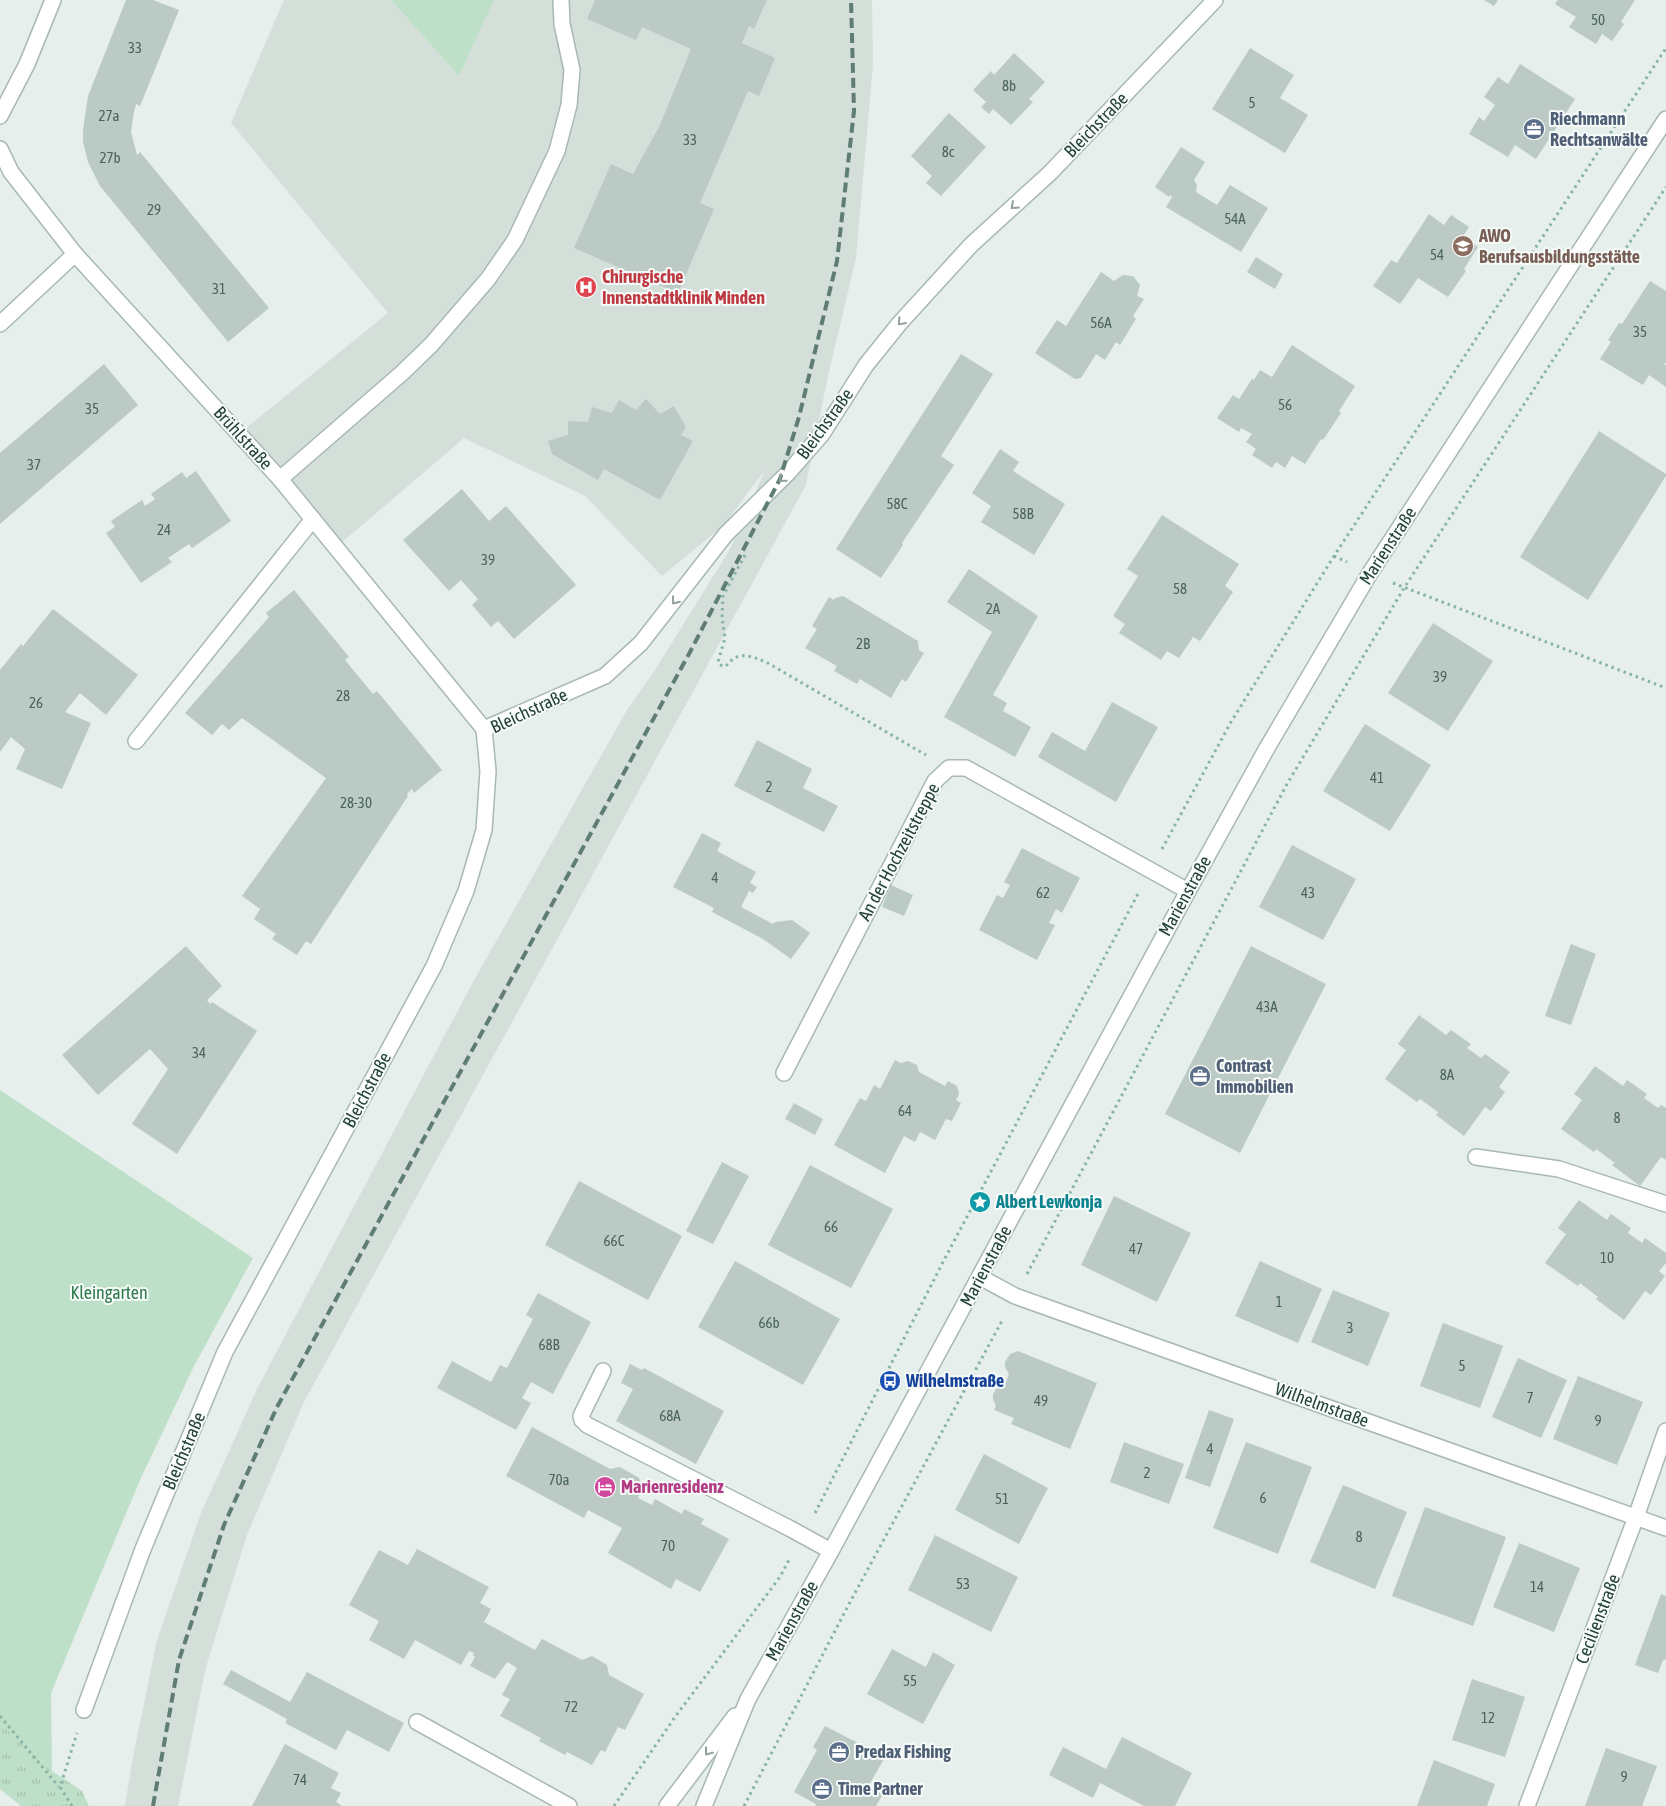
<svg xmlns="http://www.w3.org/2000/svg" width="1666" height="1806" font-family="'Asap Condensed',sans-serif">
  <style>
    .built { fill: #d4dfda }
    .grass { fill: url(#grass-tufts) }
    .green { fill: #bfe0c8 }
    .building { fill: #bbcac4 }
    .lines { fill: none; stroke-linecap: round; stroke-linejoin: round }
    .minor-casing { stroke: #a8b8b2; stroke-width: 18 }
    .path { stroke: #86b3a5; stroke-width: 3; stroke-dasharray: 2.5 4; stroke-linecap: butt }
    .minor { stroke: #fff; stroke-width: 15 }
    .rail { stroke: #5f7d75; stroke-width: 4; stroke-dasharray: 10 5; stroke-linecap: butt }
    .oneway { stroke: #92a09c }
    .labels { text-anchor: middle; stroke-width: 4; stroke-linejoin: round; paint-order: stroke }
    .number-label { font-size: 15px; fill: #4a645c }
    .service-label { font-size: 18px; font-weight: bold; fill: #4e5e75; stroke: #f7fbf9; text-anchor: start }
    .street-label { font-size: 18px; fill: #24423a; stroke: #f7fbf9 }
    .education-label { font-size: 18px; font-weight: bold; fill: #785e54; stroke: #f7fbf9; text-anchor: start }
    .health-label { font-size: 18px; font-weight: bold; fill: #be3a42; stroke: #f7fbf9; text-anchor: start }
    .culture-label { font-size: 18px; font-weight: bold; fill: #0d838f; stroke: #f7fbf9; text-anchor: start }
    .park-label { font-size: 18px; fill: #2d7a4b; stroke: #f7fbf9 }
    .transit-label { font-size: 18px; font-weight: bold; fill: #164399; stroke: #f7fbf9; text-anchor: start }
    .hotel-label { font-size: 18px; font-weight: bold; fill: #b23c85; stroke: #f7fbf9; text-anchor: start }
  </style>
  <defs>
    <pattern id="grass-tufts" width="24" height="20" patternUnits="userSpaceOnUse" patternTransform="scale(1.25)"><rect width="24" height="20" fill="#bfe0c8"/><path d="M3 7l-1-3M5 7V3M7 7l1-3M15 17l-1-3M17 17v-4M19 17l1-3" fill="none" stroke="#a4c1ad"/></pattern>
  </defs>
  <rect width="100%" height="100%" fill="#e6efeb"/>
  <polygon class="built" points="284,0 391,0 459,76 494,0 872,0 873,64 856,258 828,376 806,485 303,1404 247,1535 206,1667 178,1806 125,1806 132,1762 157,1640 201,1513 259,1385 473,982 627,710 655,670 730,549 765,470 723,526 662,576 585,496 464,438 340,544 246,428 388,313 231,123"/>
  <polygon class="grass" points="0,1723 52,1771 82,1791 89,1806 21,1806 0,1789"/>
  <g class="green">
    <polygon points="391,0 494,0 459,76"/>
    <polygon points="0,1090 253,1258 194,1366 140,1480 51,1693 52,1771 0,1723"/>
  </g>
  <g class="building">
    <polygon points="126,0 153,0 179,10 140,106 136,104 134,112 131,132 137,155 140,152 269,308 228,342 100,186 88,162 83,142 83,130 88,96"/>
    <polygon points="595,0 767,0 754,29 749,26 742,43 775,58 759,96 748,91 700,203 714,209 678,293 574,248 611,164 633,174 660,125 691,49 642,27 636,40 587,19"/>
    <polygon points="1484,0 1498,0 1494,6"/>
    <polygon points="1558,0 1635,0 1621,22 1624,24 1612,41 1602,34 1596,44 1569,27 1576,17 1555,4"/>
    <polygon points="1250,48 1294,75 1280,98 1308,115 1285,153 1212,109"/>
    <polygon points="1014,53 1045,82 1029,99 1033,102 1011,125 993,109 989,114 981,107 986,102 973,90 991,71 994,75"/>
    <polygon points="1520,64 1575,99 1536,159 1515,145 1508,157 1469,134 1479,117 1484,121 1495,105 1484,97 1498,77 1508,84"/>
    <polygon points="949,113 986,147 941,196 926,183 932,176 911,156"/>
    <polygon points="1181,147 1205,162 1194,180 1197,185 1196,192 1217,205 1230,185 1268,208 1241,252 1166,207 1172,197 1170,195 1169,197 1155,187"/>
    <polygon points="1429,214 1444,225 1451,215 1469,227 1463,236 1478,247 1464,269 1466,271 1448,297 1418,278 1400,304 1373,286 1391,260 1397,263"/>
    <polygon points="1256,257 1283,274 1275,289 1247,272"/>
    <polygon points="1101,272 1114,281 1123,275 1133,276 1140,285 1137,296 1144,299 1133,316 1136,319 1120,345 1116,342 1105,360 1096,354 1081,378 1075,379 1035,353 1057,320 1066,326"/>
    <polygon points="1650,281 1666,291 1666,362 1664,364 1666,365 1666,387 1649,375 1643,385 1600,359 1611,342 1608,340 1619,323 1622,324"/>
    <polygon points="1292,345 1355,386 1339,411 1341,413 1323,440 1321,439 1305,464 1292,456 1285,468 1276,462 1272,468 1252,455 1256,449 1246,442 1252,434 1241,428 1239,432 1217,418 1233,395 1239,399 1252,379 1254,380 1260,370 1272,377"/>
    <polygon points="961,354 993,374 941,456 954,465 902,543 903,545 881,578 836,549"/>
    <polygon points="104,364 138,405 0,524 0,453"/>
    <polygon points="646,399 660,414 674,406 686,427 681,435 693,441 660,500 604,469 598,480 552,454 548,441 568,435 568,421 588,422 592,407 612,413 619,400 636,410"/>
    <polygon points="1599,431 1666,474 1666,476 1588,600 1520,557"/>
    <polygon points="1000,449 1019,462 1013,471 1065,504 1034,555 981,522 991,506 972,493"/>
    <polygon points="196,471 231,521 192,548 189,544 168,558 172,562 141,583 106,533 115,527 111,521 142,500 145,506 155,499 151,494 182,472 186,478"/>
    <polygon points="462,489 489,521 506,506 576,585 514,639 498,621 491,627 472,605 478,599 461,580 449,591 403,540"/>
    <polygon points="1162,515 1239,564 1225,586 1233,592 1200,641 1193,637 1179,658 1167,651 1161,660 1119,633 1125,624 1113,616 1138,576 1127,569"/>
    <polygon points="969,569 1038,616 993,695 1007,703 1003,711 1031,727 1015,757 944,717 992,632 947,602"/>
    <polygon points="294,590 349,657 345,660 373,694 377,691 442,770 414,793 412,789 407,794 408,796 311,944 306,941 297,955 272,939 276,934 254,919 260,909 242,896 326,778 242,718 229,730 222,724 212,735 185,713 269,617 266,613"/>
    <polygon points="843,596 918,641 919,650 924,653 906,682 902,679 891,698 860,679 857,684 834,671 837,666 805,648 817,629 812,626 829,597 834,600 835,598"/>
    <polygon points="53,609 138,675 106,715 80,693 65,712 91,723 62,789 16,769 25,749 11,737 0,752 0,670 21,644 23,646"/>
    <polygon points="1433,623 1493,661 1448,731 1388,693"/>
    <polygon points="1112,702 1158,727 1116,802 1038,757 1052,732 1085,751"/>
    <polygon points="1365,724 1431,765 1390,831 1323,791"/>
    <polygon points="757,740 812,769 803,788 838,806 824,832 734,786"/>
    <polygon points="702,833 721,843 717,851 756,872 750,883 757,887 753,893 749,891 741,907 773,924 775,922 792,920 810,933 791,959 763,939 712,912 714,908 673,887"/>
    <polygon points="1292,845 1356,879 1323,940 1259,907"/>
    <polygon points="1022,848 1080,878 1062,913 1056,909 1049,923 1055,925 1037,960 979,930 997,895 1003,898 1010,885 1004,882"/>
    <polygon points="891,885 913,895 904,916 882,907"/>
    <polygon points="1571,944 1596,954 1571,1025 1545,1016"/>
    <polygon points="186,946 222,986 207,1000 210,1004 212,1002 257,1031 177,1154 132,1124 168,1069 150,1049 98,1095 62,1055"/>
    <polygon points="1251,946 1326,984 1240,1153 1165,1114"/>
    <polygon points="1419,1015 1446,1035 1451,1030 1471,1044 1467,1048 1481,1058 1485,1054 1510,1072 1499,1087 1505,1092 1491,1111 1485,1107 1464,1136 1436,1115 1438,1112 1420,1099 1417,1102 1385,1079 1406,1050 1398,1044"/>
    <polygon points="895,1060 901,1063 908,1061 917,1065 919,1072 945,1086 948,1081 957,1086 959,1094 956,1100 961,1103 952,1121 946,1119 935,1140 920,1132 915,1142 904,1136 885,1173 834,1145 860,1098 866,1101 874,1085 880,1089"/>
    <polygon points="1595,1066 1623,1086 1627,1080 1647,1094 1644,1098 1658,1108 1661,1105 1666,1108 1666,1160 1661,1157 1640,1186 1612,1165 1615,1163 1596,1149 1594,1152 1561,1129 1582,1100 1574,1094"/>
    <polygon points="794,1103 823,1119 815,1135 785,1119"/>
    <polygon points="722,1162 749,1176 713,1244 686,1231"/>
    <polygon points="810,1165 893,1209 851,1288 768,1245"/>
    <polygon points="579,1181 682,1236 648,1300 545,1245"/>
    <polygon points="1114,1196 1191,1233 1157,1302 1081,1265"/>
    <polygon points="1579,1200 1607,1220 1611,1214 1631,1228 1628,1233 1642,1243 1645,1238 1666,1253 1666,1263 1659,1271 1665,1276 1651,1295 1645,1291 1624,1320 1596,1299 1598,1297 1580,1283 1578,1286 1545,1263 1566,1234 1558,1228"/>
    <polygon points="735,1261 840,1319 803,1385 698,1327"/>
    <polygon points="1260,1261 1322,1289 1298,1343 1235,1316"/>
    <polygon points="1333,1290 1390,1313 1368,1366 1311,1342"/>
    <polygon points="538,1293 591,1322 553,1394 531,1382 522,1398 531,1403 516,1430 437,1388 452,1361 491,1382 500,1365 507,1368 533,1319 526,1315"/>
    <polygon points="1443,1323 1503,1346 1480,1408 1420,1386"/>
    <polygon points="1018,1351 1097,1383 1070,1449 1011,1424 1014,1418 994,1410 996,1406 993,1399 993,1394 998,1386 1005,1384 1009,1374 1005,1367 1005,1362 1010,1354"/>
    <polygon points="1518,1358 1567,1380 1541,1438 1492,1417"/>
    <polygon points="630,1364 642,1370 644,1368 724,1411 696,1464 616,1421 633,1389 621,1383"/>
    <polygon points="1578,1376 1643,1402 1617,1465 1553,1439"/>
    <polygon points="1209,1410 1234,1419 1210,1487 1185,1478"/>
    <polygon points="532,1427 610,1469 620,1467 639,1478 643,1488 638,1498 652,1505 655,1499 682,1514 684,1509 704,1519 701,1524 729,1539 700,1592 676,1579 671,1589 608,1553 622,1528 588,1510 584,1518 506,1476"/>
    <polygon points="1124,1442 1184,1464 1169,1504 1110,1482"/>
    <polygon points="1246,1442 1312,1467 1278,1554 1213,1528"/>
    <polygon points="984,1454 1048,1488 1019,1544 955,1510"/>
    <polygon points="1343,1485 1407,1512 1375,1589 1310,1562"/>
    <polygon points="1425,1507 1506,1537 1473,1626 1392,1596"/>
    <polygon points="935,1535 1018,1577 991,1632 908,1590"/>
    <polygon points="1519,1543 1580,1568 1554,1632 1493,1607"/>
    <polygon points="417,1549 489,1587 480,1603 491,1609 484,1622 535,1650 542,1639 582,1660 592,1656 607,1665 609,1675 644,1694 625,1730 618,1727 605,1752 601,1750 592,1765 567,1752 565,1755 539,1741 541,1738 500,1716 510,1699 502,1695 517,1668 507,1662 495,1679 470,1666 475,1657 473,1655 474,1653 469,1651 461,1665 415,1640 404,1659 369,1640 379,1621 349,1605 379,1550 408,1565"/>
    <polygon points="1661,1594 1666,1596 1666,1658 1665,1660 1663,1660 1658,1673 1635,1665"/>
    <polygon points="892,1649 926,1667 933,1652 955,1665 923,1724 867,1694"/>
    <polygon points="231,1670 290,1702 307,1672 404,1723 389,1752 347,1730 336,1750 285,1723 287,1719 223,1684"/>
    <polygon points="1472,1679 1525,1697 1505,1757 1452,1740"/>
    <polygon points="825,1726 885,1757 868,1787 883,1794 876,1806 815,1806 816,1804 794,1792 817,1750 813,1747"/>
    <polygon points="1122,1737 1192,1773 1175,1806 1144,1806 1100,1783 1093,1798 1049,1775 1063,1747 1106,1769"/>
    <polygon points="285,1744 339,1773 331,1788 341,1793 336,1802 342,1806 252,1806"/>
    <polygon points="1606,1748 1657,1766 1642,1806 1585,1806"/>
    <polygon points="1434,1760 1495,1784 1487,1806 1417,1806"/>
  </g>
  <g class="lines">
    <g class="minor-casing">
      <g id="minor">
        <polyline points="0,116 27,64 53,0"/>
        <polyline points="0,149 11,172 75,254 280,479 484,729"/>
        <polyline points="0,324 75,254"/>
        <polyline points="280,479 402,373 431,345 488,279 515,240 557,151 569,105 572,70 562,24 561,0"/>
        <polyline points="484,729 605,676 641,643 726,534 787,474 822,434 866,365 899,324 971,245 1050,173 1215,0"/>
        <polyline points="136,741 313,519"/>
        <polyline points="784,1073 935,781 949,768 966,768 1188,891"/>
        <polyline points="1476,1157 1559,1169 1666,1204"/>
        <polyline points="980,1277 1015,1296 1666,1528"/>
        <polyline points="603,1371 581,1416 582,1420 587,1425 789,1528 831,1551"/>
        <polyline points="84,1710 143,1549 225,1352 434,966 466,891 484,830 488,771 484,729"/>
        <polyline points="417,1722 569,1806"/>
        <polyline points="667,1806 735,1716"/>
        <polyline points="704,1806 748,1699 831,1551 1188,891 1267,748 1370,573 1666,119"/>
        <polyline points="1527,1806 1636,1517 1666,1431"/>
      </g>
    </g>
    <g class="path">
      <path d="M745 555 723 596 722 618 725 638 718 662 722 666H726C738 650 750 656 766 662L926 755"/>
      <polyline points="1334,556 1347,562"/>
      <polyline points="1393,583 1666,688"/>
      <polyline points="1162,849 1231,722 1334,556 1666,48"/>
      <polyline points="1027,1274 1287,784 1404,588 1666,187"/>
      <polyline points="815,1513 943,1262 1139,892"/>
      <polyline points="0,1716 59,1787"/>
      <polyline points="72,1806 60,1787 77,1733"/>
      <polyline points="614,1806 675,1717 780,1577 790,1558"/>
      <polyline points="744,1806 849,1604 1003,1319"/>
    </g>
    <use href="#minor" class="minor"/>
    <polyline class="rail" points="153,1806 179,1660 224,1525 277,1407 690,652 780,479 799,417 837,261 854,111 851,0"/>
  </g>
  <defs><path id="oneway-chevron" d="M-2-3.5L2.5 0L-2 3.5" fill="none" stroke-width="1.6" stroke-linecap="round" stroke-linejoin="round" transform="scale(1.25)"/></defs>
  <g class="oneway">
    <use href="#oneway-chevron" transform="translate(1014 206) rotate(138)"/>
    <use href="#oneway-chevron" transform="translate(901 322) rotate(131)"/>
    <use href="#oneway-chevron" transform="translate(782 479) rotate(139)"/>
    <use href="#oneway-chevron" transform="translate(675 601) rotate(128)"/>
    <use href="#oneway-chevron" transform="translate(708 1752) rotate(127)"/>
  </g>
  <defs>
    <g id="office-disc" transform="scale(1.125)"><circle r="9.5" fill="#5c6f8a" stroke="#f7fbf9"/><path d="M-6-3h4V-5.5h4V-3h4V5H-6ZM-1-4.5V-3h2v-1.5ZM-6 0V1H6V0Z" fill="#fff"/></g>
    <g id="university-disc" transform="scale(1.125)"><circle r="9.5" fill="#8d6e63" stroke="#f7fbf9"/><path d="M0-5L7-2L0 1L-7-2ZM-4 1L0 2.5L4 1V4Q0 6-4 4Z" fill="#fff"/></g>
    <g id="hospital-disc" transform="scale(1.125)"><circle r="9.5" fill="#e0444e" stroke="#f7fbf9"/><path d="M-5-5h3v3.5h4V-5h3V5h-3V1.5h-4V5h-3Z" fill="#fff"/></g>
    <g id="sight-disc" transform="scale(1.125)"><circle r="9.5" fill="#0f9aa8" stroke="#f7fbf9"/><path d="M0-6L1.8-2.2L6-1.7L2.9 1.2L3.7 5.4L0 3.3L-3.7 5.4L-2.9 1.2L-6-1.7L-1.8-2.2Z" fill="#fff"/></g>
    <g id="bus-disc" transform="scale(1.125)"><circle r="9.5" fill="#1a4fb4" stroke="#f7fbf9"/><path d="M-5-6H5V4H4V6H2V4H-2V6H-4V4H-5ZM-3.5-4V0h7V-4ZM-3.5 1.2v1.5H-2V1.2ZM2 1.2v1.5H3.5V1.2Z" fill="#fff"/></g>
    <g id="hotel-disc" transform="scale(1.125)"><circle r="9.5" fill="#d1479c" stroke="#f7fbf9"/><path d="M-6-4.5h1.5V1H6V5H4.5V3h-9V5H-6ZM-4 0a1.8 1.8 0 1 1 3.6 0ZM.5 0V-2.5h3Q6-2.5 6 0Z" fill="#fff"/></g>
  </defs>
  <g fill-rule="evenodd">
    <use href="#office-disc" x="1534" y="129"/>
    <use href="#university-disc" x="1463" y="246"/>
    <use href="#hospital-disc" x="586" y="287"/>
    <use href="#office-disc" x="1200" y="1076"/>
    <use href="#sight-disc" x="980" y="1202"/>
    <use href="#bus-disc" x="890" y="1381"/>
    <use href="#hotel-disc" x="605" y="1487"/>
    <use href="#office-disc" x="839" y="1752"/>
    <use href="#office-disc" x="822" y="1789"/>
  </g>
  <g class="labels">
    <g class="number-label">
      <text x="1598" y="25">50</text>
      <text x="135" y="53">33</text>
      <text x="1009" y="91">8b</text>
      <text x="1252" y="108">5</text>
      <text x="109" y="121">27a</text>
      <text x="690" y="145">33</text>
      <text x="948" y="157">8c</text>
      <text x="110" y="163">27b</text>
      <text x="154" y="215">29</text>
      <text x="1235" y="224">54A</text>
      <text x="1437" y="260">54</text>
      <text x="219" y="294">31</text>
      <text x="1101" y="328">56A</text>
      <text x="1640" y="337">35</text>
      <text x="1285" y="410">56</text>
      <text x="92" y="414">35</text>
      <text x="34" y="470">37</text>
      <text x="897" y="509">58C</text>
      <text x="1023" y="519">58B</text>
      <text x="164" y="535">24</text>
      <text x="488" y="565">39</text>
      <text x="1180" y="594">58</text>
      <text x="993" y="614">2A</text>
      <text x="863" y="649">2B</text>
      <text x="1440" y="682">39</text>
      <text x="343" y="701">28</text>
      <text x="36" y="708">26</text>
      <text x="1377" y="783">41</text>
      <text x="769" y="792">2</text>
      <text x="356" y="808">28-30</text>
      <text x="715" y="883">4</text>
      <text x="1043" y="898">62</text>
      <text x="1308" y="898">43</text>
      <text x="1267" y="1012">43A</text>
      <text x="199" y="1058">34</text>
      <text x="1447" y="1080">8A</text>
      <text x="905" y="1116">64</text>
      <text x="1617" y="1123">8</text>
      <text x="831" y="1232">66</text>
      <text x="614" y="1246">66C</text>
      <text x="1136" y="1254">47</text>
      <text x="1607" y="1263">10</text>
      <text x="1279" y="1307">1</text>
      <text x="769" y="1328">66b</text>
      <text x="1350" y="1333">3</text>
      <text x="549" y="1350">68B</text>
      <text x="1462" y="1371">5</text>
      <text x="1530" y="1403">7</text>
      <text x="1041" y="1406">49</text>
      <text x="670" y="1421">68A</text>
      <text x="1598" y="1426">9</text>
      <text x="1210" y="1454">4</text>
      <text x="1147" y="1478">2</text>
      <text x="559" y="1485">70a</text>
      <text x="1263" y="1503">6</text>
      <text x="1002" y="1504">51</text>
      <text x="1359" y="1542">8</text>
      <text x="668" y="1551">70</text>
      <text x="963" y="1589">53</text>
      <text x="1537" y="1592">14</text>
      <text x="910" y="1686">55</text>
      <text x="571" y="1712">72</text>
      <text x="1488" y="1723">12</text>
      <text x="1624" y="1782">9</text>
      <text x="300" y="1785">74</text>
    </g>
    <g class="service-label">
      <text x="1550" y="125">Riechmann<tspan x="1550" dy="21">Rechtsanwälte</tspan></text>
      <text x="1216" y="1072">Contrast<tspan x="1216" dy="21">Immobilien</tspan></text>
      <text x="855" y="1758">Predax Fishing</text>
      <text x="838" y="1795">Time Partner</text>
    </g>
    <g class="street-label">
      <text transform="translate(1096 125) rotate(-46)" y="6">Bleichstraße</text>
      <text transform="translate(825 424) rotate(-54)" y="6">Bleichstraße</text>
      <text transform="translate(243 438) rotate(48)" y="6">Brühlstraße</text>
      <text transform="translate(1388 546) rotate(-57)" y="6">Marienstraße</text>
      <text transform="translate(529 711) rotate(-25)" y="6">Bleichstraße</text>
      <text transform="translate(899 852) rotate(-62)" y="6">An der Hochzeitstreppe</text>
      <text transform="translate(1185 896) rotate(-61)" y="6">Marienstraße</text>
      <text transform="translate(367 1090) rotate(-62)" y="6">Bleichstraße</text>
      <text transform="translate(986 1266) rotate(-62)" y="6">Marienstraße</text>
      <text transform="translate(1322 1405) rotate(20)" y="6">Wilhelmstraße</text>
      <text transform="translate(184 1451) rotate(-67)" y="6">Bleichstraße</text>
      <text transform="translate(1598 1619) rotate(-69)" y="6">Cecilienstraße</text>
      <text transform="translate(792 1621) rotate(-61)" y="6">Marienstraße</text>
    </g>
    <g class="education-label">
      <text x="1479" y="242">AWO<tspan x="1479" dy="21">Berufsausbildungsstätte</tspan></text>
    </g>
    <g class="health-label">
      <text x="602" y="283">Chirurgische<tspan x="602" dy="21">Innenstadtklinik Minden</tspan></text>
    </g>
    <g class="culture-label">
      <text x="996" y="1208">Albert Lewkonja</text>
    </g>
    <g class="park-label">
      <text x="109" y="1299">Kleingarten</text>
    </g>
    <g class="transit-label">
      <text x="906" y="1387">Wilhelmstraße</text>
    </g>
    <g class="hotel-label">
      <text x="621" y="1493">Marienresidenz</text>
    </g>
  </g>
</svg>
